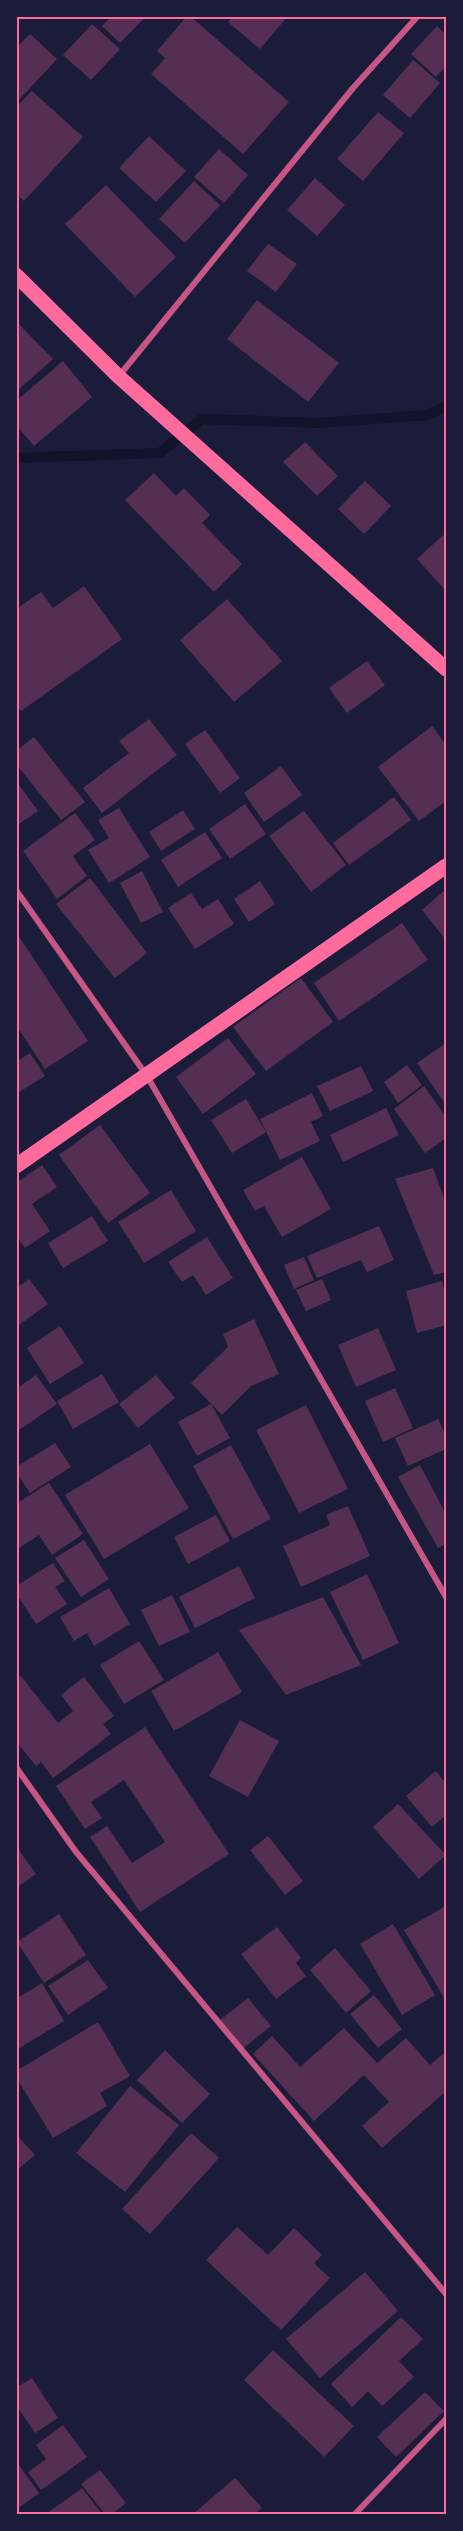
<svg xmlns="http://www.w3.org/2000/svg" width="463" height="2531" font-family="'Titillium Web',sans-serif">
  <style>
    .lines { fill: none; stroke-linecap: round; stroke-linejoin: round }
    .stream { stroke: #12122b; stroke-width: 10 }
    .building { fill: #542f53 }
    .minor { stroke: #c65784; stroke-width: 6 }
    .primary { stroke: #ff6b9d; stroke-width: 15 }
    .neatline { fill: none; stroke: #ff6b9d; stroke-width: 2 }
  </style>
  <rect width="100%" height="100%" fill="#1b1b3a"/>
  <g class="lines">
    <polyline class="stream" points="16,458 160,453 202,419 318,423 428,415 446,406"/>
  </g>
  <g class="building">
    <polygon points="112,16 146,16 120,43 102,26"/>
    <polygon points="187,16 190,16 289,102 243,154 151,74 165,58 157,51"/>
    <polygon points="233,16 288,16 260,49 228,22"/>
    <polygon points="92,24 120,49 91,80 63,55"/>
    <polygon points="437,26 446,35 446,66 436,77 411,54"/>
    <polygon points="30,34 57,59 16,103 16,48"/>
    <polygon points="413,60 440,83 410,118 383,95"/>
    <polygon points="32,91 83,137 24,201 16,194 16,107"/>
    <polygon points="378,112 404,133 363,181 337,159"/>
    <polygon points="149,136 186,171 156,202 119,168"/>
    <polygon points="219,149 248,175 224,203 194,177"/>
    <polygon points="315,178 345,205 317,236 287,210"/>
    <polygon points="194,181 220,205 185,243 159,219"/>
    <polygon points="106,185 176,257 135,297 65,224"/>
    <polygon points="268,244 297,264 276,292 247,271"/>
    <polygon points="257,300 339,363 308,402 227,339"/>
    <polygon points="16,321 53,359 16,392"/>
    <polygon points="63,361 92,397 34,446 16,425 16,401"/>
    <polygon points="305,442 338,476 317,496 283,462"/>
    <polygon points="154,473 176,496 184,488 210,515 202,523 242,564 214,592 125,500"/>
    <polygon points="365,481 391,506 364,534 338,509"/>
    <polygon points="443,535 446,539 446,591 417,559"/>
    <polygon points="84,586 122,639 21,711 16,705 16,609 41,592 53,608"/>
    <polygon points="227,599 282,661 234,702 180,640"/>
    <polygon points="367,661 385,685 347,713 329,688"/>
    <polygon points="149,719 177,755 102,813 83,788 129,753 119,741"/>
    <polygon points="432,726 446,745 446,801 419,821 378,767"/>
    <polygon points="205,730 240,778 220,793 185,744"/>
    <polygon points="34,737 85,802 61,820 16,764 16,751"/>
    <polygon points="281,766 302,795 264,822 244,793"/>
    <polygon points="16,781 38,811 16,826"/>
    <polygon points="394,797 411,820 349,865 333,843"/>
    <polygon points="245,804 266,834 230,859 209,829"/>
    <polygon points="119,808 150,857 109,883 88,850 109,838 98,820"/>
    <polygon points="183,810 195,829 161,851 149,832"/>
    <polygon points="304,811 346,865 311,892 269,836"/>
    <polygon points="75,813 95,840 73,856 87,876 57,899 23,851"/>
    <polygon points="205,832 222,858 178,887 161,860"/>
    <polygon points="142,871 163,912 141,923 120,883"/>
    <polygon points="90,878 147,953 115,978 56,904"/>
    <polygon points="260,881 275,904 249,922 234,899"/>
    <polygon points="446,889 446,940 422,910"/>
    <polygon points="191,893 202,909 218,899 234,924 195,949 168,908"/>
    <polygon points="402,923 428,960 339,1021 314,983"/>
    <polygon points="16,932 88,1041 45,1069 16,1025"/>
    <polygon points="301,978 333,1022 266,1071 233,1027"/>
    <polygon points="228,1038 256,1074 203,1114 176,1077"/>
    <polygon points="446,1043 446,1105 417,1063"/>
    <polygon points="30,1053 45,1076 16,1094 16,1062"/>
    <polygon points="407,1065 422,1085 398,1103 384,1082"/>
    <polygon points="361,1066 373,1091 330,1111 317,1086"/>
    <polygon points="424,1086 446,1117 446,1138 425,1153 394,1109"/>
    <polygon points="312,1093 323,1116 311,1122 320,1141 280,1160 260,1119"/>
    <polygon points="246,1099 266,1132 232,1153 211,1120"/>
    <polygon points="386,1108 399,1135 343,1162 330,1135"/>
    <polygon points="100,1125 150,1193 108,1223 59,1155"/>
    <polygon points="302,1157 331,1209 282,1237 264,1206 255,1211 243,1190"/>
    <polygon points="42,1165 57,1187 32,1204 50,1231 25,1248 16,1235 16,1183"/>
    <polygon points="433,1168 446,1203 446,1272 434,1275 395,1179"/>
    <polygon points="171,1190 196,1231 144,1263 118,1222"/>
    <polygon points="92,1216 108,1241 63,1268 48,1243"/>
    <polygon points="379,1226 394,1260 367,1272 361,1260 317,1278 307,1256"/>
    <polygon points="207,1237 233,1278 206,1295 193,1275 182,1282 168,1262"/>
    <polygon points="304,1257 314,1280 294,1289 284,1265"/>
    <polygon points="29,1279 48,1304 16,1327 16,1288"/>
    <polygon points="322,1279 331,1300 306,1311 296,1290"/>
    <polygon points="442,1281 446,1297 446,1325 417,1333 406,1291"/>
    <polygon points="254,1319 279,1374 251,1386 222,1415 191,1383 228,1347 223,1334"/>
    <polygon points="60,1326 84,1363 50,1384 27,1348"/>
    <polygon points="378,1328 396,1370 356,1387 338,1345"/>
    <polygon points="102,1374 119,1402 73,1429 57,1401"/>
    <polygon points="36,1375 57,1404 16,1432 16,1389"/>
    <polygon points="156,1375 175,1398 138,1428 119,1404"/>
    <polygon points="395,1388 413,1428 383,1442 365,1401"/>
    <polygon points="211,1404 230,1438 197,1456 178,1422"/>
    <polygon points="306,1405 348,1489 299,1513 256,1430"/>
    <polygon points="438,1419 446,1436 446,1449 408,1466 395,1438"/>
    <polygon points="55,1443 71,1467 30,1493 16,1472 16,1467"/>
    <polygon points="150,1444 189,1508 104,1559 65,1495"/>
    <polygon points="231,1445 271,1519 233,1539 193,1466"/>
    <polygon points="420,1465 446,1514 446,1544 438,1548 398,1477"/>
    <polygon points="49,1483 83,1534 52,1555 39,1535 16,1550 16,1504"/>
    <polygon points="348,1506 370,1556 301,1587 283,1546 330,1525 326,1515"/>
    <polygon points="216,1515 230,1541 188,1564 174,1537"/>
    <polygon points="84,1540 109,1579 81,1597 55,1558"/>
    <polygon points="53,1563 65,1581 55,1587 67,1604 36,1624 16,1593 16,1586"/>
    <polygon points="239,1566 255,1598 195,1628 179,1597"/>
    <polygon points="367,1574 399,1643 363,1660 330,1592"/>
    <polygon points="109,1588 130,1624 94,1646 87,1633 74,1641 60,1617"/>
    <polygon points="172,1595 190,1632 159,1646 141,1610"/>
    <polygon points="323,1597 361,1665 286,1695 239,1630"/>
    <polygon points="139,1641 164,1680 124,1704 100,1665"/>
    <polygon points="218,1652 242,1692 174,1731 151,1691"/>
    <polygon points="21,1676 58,1723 73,1711 61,1695 84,1677 114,1716 103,1724 111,1734 53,1778 41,1762 36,1766 16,1741 16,1680"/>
    <polygon points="240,1720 279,1741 248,1797 209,1776"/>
    <polygon points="145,1727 229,1854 140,1912 90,1837 107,1826 132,1863 165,1842 124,1780 91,1802 102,1818 85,1829 56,1786"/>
    <polygon points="436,1771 446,1784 446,1815 432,1827 406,1796"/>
    <polygon points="398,1804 446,1855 419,1879 373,1827"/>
    <polygon points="268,1836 303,1881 285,1895 250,1850"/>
    <polygon points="16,1846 36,1874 16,1888"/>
    <polygon points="444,1907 446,1912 446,2001 404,1930"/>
    <polygon points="59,1914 86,1955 44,1983 17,1942"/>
    <polygon points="393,1924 435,1995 402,2015 360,1944"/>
    <polygon points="277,1927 301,1958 296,1963 306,1976 276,1999 241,1954"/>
    <polygon points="335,1948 371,1991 346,2013 310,1970"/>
    <polygon points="88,1960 108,1988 68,2015 48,1986"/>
    <polygon points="42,1983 64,2021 16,2050 16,1999"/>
    <polygon points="374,1995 402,2029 378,2048 350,2014"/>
    <polygon points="248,1998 271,2026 242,2049 219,2021"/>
    <polygon points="98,2022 130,2076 100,2093 107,2106 53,2138 16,2077 16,2071"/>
    <polygon points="344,2028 377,2063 406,2038 430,2065 446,2051 446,2091 382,2148 362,2126 389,2102 364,2075 314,2121 253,2054 272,2036 300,2067"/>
    <polygon points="165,2050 210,2094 182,2123 137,2080"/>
    <polygon points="130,2086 179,2125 125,2192 76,2153"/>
    <polygon points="191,2133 219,2158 150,2234 122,2209"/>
    <polygon points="16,2134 35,2155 16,2171"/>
    <polygon points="237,2227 268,2255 294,2228 322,2255 314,2263 330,2278 281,2330 206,2260"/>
    <polygon points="365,2272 398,2311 320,2378 286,2339"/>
    <polygon points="401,2317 423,2339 399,2361 414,2377 382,2406 368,2391 352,2407 331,2384"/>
    <polygon points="273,2350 354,2426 324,2457 244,2380"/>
    <polygon points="32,2378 58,2418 35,2433 16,2405 16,2388"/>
    <polygon points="425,2392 444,2411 396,2457 377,2437"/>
    <polygon points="63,2425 87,2457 41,2490 28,2472 46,2459 36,2445"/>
    <polygon points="16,2461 39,2493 16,2510"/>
    <polygon points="100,2470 126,2503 112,2514 105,2514 81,2484"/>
    <polygon points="235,2478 262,2508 255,2514 193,2514"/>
    <polygon points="82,2488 102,2514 46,2514"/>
  </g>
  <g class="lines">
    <g class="minor">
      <polyline points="119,376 353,88 418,16"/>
      <polyline points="16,890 147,1076 446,1597"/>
      <polyline points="16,1767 76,1852 446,2294"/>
      <polyline points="355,2514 446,2419"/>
    </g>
    <g class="primary">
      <polyline points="16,275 118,376 446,669"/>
      <polyline points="16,1166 446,866"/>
    </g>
  </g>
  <rect width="463" height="2531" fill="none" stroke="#1b1b3a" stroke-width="36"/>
  <rect x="18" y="18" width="427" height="2495" class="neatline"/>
</svg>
